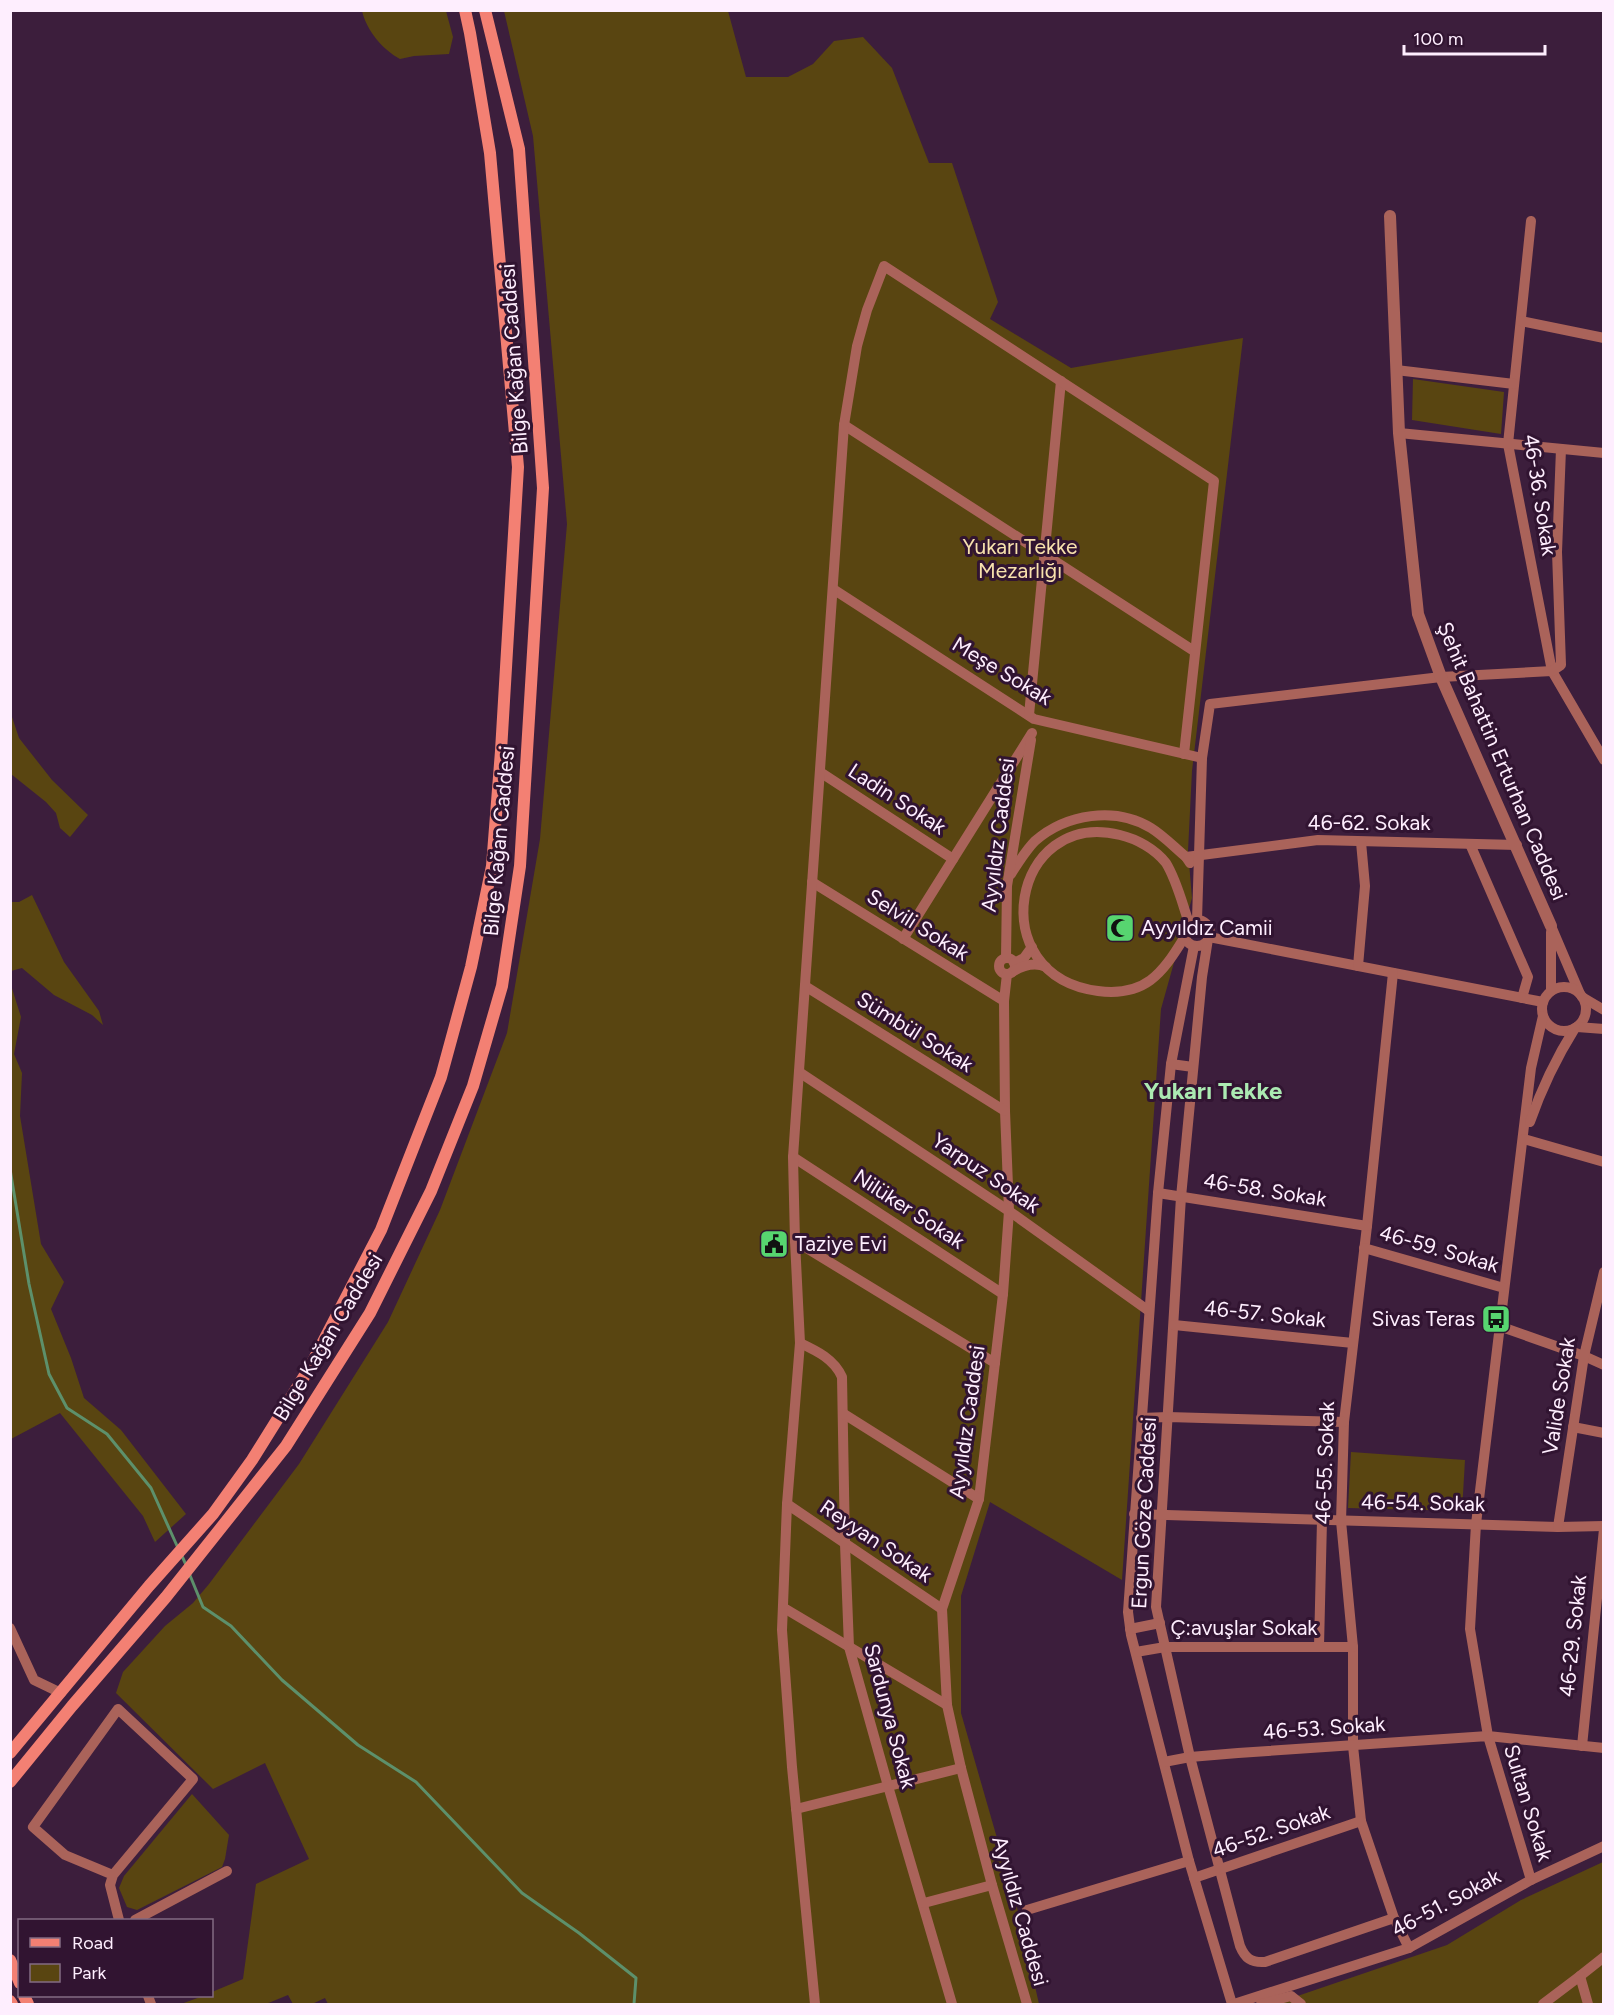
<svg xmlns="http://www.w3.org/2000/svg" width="1614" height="2015" font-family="Figtree,sans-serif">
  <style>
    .green { fill: #594511 }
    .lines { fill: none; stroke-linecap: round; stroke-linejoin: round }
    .stream { stroke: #5d906b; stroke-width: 3 }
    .minor { stroke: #aa635a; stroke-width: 10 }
    .tertiary { stroke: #aa635a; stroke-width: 12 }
    .secondary { stroke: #f38073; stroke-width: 12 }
    .labels { text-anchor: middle; stroke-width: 6; stroke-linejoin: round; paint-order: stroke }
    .street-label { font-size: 21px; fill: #feeefe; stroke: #311431 }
    .park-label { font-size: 21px; fill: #f8e2ad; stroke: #311431 }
    .poi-label { font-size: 21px; fill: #feeefe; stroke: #311431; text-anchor: start }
    .quarter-label { font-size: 24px; font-weight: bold; fill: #abeab2; stroke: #311431 }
  </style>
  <rect width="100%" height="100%" fill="#3c1e3c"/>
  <g class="green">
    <path d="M362 11H446L453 37 449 54 414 56 400 59C382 49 367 31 362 11Z"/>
    <polygon points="504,11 728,11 746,77 788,77 813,64 834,41 863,37 892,68 929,163 952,163 998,302 990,319 1071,368 1243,338 1192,771 1188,851 1192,898 1161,1009 1122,1580 990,1502 961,1596 961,1713 1018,1911 1039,2004 328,2004 325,1998 312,2004 293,2004 288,1995 266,2004 181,2004 203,1996 212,1996 212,1992 243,1979 256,1884 309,1859 265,1763 213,1789 116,1693 123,1672 165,1626 193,1603 209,1584 299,1464 388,1322 440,1210 507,1033 540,839 567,524 533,136"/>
    <polygon points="1413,379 1504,392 1501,434 1412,420"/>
    <polygon points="11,714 19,738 52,780 88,815 70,837 60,828 56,813 46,802 11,774"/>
    <polygon points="32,895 64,962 99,1011 103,1025 92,1015 54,995 22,968 11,971 11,902 19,902"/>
    <polygon points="10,982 21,1017 14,1054 22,1073 20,1116 41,1244 64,1282 51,1309 71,1358 84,1398 121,1430 186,1514 155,1542 143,1516 60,1413 11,1439"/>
    <polygon points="1351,1452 1465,1460 1462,1511 1348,1508"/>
    <polygon points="192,1794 229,1835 225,1859 222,1867 137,1910 127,1907 119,1888 124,1876"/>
    <polygon points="1603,1862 1603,2004 1274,2004 1447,1945 1521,1900"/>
  </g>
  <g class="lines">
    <g class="stream">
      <polyline points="10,1169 29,1284 49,1374 67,1408 107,1434 151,1488 178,1548"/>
      <polyline points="181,1554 187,1567"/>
      <polyline points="189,1573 203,1607 231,1626 282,1680 358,1745 416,1782 522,1893 579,1933 636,1978 634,2004"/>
    </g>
    <g class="minor">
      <polyline points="1531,221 1508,444 1552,671 1604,760"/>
      <polyline points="1521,321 1604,338"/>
      <polyline points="1396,370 1514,384"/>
      <polyline points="844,425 1194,651"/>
      <polyline points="1399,433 1604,453"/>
      <polyline points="833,589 1034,719 1202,758"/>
      <polyline points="1029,715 1061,381"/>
      <polyline points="820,772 953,859"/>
      <polyline points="1470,844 1528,977 1522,998"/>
      <polyline points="1186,857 1318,840 1517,845"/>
      <path d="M1011 874C1018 863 1026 850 1035 841 1066 814 1115 806 1151 828 1164 836 1175 848 1186 857L1190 863"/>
      <polyline points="812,882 1004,1001"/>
      <circle cx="1197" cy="933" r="13"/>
      <polyline points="1197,920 1202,758 1210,704 1441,677 1552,671 1561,665 1557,552 1561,449"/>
      <polyline points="1551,926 1580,994"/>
      <polyline points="1209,937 1543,1002"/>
      <path d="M1184 938C1162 974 1145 997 1098 991 981 976 1012 808 1120 835 1137 839 1155 849 1166 863 1177 881 1182 903 1189 923"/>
      <polyline points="903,939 1032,733"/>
      <path d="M1208 939 1202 977 1181 1197 1156 1607 1190 1757 1240 1946C1245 1958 1251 1963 1265 1962L1394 1918"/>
      <polyline points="1194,946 1171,1064 1158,1193 1128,1612 1131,1635 1189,1861 1232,2004"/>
      <circle cx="1007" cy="966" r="8"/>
      <polyline points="1006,958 1007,886 1031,740"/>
      <polyline points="1014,963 1024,958 1032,947"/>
      <polyline points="1358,966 1365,886 1361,842"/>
      <path d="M1012 972C1022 966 1035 962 1046 967"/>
      <polyline points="1393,973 1367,1226 1344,1422 1341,1521 1353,1647 1353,1746 1361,1821 1394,1918 1409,1948"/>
      <polyline points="1007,974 1004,1001 1005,1111 1009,1211 1003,1294 979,1499 942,1609 947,1705 961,1768 992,1885 1027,2004"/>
      <polyline points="805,986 1005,1111"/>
      <circle cx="1564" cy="1009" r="22"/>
      <polyline points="1551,991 1551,932"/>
      <polyline points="1582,997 1604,1010"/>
      <polyline points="1543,1016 1531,1068 1476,1524 1470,1629 1488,1736 1604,1748"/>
      <polyline points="1577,1027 1604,1029"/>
      <polyline points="1171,1064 1193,1067"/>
      <polyline points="799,1072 1009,1211 1149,1311"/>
      <path d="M1530 1122C1542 1087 1555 1060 1575 1028"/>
      <polyline points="1524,1139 1604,1162"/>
      <polyline points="793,1157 1003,1294"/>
      <polyline points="1158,1193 1367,1226"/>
      <polyline points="795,1241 995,1363"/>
      <polyline points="1364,1248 1504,1288"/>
      <polyline points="1174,1325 1353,1343"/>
      <polyline points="1499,1326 1584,1356 1604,1365"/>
      <path d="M800 1343C817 1351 834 1359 842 1377L845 1544 849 1647 888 1786 952 2004"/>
      <polyline points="844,1414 979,1499"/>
      <polyline points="1141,1418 1168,1417 1344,1422"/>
      <polyline points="1573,1427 1604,1433"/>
      <polyline points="787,1504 942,1609"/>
      <polyline points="1134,1514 1558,1527 1604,1526"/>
      <polyline points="1558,1527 1584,1356 1604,1272"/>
      <polyline points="784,1608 947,1705"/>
      <polyline points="10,1628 34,1680 61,1693"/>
      <polyline points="1130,1629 1160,1623"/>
      <polyline points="1319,1647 1322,1520"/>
      <polyline points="1136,1652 1165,1647 1353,1647"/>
      <polyline points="1582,1746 1604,1529"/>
      <polyline points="1164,1762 1190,1757 1238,1753 1488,1736 1531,1880"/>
      <polyline points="796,1809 961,1768"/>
      <polyline points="113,1875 193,1779 118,1709 33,1827 65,1855 113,1875 110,1885 119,1920"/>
      <polyline points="1194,1878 1361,1821"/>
      <polyline points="924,1903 992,1885"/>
      <polyline points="1027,1910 1189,1861"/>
      <polyline points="135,1920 227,1871"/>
      <polyline points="1580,1976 1604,1957"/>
      <polyline points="148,1996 151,2004"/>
      <polyline points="815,2004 792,1767 782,1630 787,1504 800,1343 795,1241 793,1157 844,425 857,346 867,310 884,266 1214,481 1184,754"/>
      <polyline points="1234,2004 1409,1948 1531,1880 1604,1846"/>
      <polyline points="1261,2004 1291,1996 1301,2004"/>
      <polyline points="1543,2004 1580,1976 1588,2004"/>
    </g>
    <polyline class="tertiary" points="1390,216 1399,433 1418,614 1441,677 1551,926"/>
    <g class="secondary">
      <polyline points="10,1753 149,1586 213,1514 252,1460 310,1367 381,1230 441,1077 471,967 492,866 501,751 518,467 490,153 470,33 465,10"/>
      <polyline points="10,1782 72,1706 166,1597 286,1446 370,1313 431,1191 473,1086 502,986 520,866 543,488 519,149 485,10"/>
      <polyline points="10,1960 20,1983"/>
      <polyline points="24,1996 28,2004"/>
      <polyline points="10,2001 12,2004"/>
    </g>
  </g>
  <defs>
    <g id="mosque-square" transform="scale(1.5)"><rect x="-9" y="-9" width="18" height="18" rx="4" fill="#57d570" stroke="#311431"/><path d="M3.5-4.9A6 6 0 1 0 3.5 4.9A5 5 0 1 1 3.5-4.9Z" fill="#111"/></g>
    <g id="civic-square" transform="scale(1.5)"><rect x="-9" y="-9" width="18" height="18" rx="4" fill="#57d570" stroke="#311431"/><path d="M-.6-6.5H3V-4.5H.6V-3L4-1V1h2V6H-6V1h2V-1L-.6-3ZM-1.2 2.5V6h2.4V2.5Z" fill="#111"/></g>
    <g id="bus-square" transform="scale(1.5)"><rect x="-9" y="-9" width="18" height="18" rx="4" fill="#57d570" stroke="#311431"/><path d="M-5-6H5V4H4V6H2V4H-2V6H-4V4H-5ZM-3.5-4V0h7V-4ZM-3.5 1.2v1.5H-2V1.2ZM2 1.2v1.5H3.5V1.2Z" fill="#111"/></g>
  </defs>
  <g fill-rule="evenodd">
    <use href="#mosque-square" x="1120" y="928"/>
    <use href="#civic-square" x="774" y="1244"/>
    <use href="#bus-square" x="1496" y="1319"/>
  </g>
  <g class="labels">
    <g class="street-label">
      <text transform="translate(514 359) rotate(-94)" y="7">Bilge Kağan Caddesi</text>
      <text transform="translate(1540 495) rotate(81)" y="7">46-36. Sokak</text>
      <text transform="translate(1002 671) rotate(31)" y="7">Meşe Sokak</text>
      <text transform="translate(1502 761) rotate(67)" y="7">Şehit Bahattin Erturhan Caddesi</text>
      <text transform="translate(897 799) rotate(33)" y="7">Ladin Sokak</text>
      <text x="1369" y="830">46-62. Sokak</text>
      <text transform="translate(998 835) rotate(-83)" y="7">Ayyıldız Caddesi</text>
      <text transform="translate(499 841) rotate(-85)" y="7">Bilge Kağan Caddesi</text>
      <text transform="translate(918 925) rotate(32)" y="7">Selvili Sokak</text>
      <text transform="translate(915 1032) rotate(32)" y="7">Sümbül Sokak</text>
      <text transform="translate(986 1173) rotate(34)" y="7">Yarpuz Sokak</text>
      <text transform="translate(1265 1190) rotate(9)" y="7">46-58. Sokak</text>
      <text transform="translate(909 1209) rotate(33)" y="7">Nilüker Sokak</text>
      <text transform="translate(1439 1249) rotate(16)" y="7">46-59. Sokak</text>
      <text transform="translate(1265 1314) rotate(6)" y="7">46-57. Sokak</text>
      <text transform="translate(328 1337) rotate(-59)" y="7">Bilge Kağan Caddesi</text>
      <text transform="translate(1559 1396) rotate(-81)" y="7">Valide Sokak</text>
      <text transform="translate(967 1422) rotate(-82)" y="7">Ayyıldız Caddesi</text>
      <text transform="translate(1325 1463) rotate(-88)" y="7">46-55. Sokak</text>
      <text transform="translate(1423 1503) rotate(1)" y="7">46-54. Sokak</text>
      <text transform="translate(1144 1513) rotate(-87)" y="7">Ergun Göze Caddesi</text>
      <text transform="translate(876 1541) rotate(34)" y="7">Reyyan Sokak</text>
      <text x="1244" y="1635">Ç:avuşlar Sokak</text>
      <text transform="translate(1573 1636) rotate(-84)" y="7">46-29. Sokak</text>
      <text transform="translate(890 1716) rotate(75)" y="7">Sardunya Sokak</text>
      <text transform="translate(1324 1728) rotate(-4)" y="7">46-53. Sokak</text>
      <text transform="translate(1528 1803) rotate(73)" y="7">Sultan Sokak</text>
      <text transform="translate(1271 1831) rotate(-19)" y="7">46-52. Sokak</text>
      <text transform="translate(1446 1903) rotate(-28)" y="7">46-51. Sokak</text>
      <text transform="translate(1020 1911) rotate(74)" y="7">Ayyıldız Caddesi</text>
    </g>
    <g class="park-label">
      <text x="1020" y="554">Yukarı Tekke<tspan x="1020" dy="24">Mezarlığı</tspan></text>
    </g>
    <g class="poi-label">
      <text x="1141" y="935">Ayyıldız Camii</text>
      <text x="795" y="1251">Taziye Evi</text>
      <text x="1475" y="1326" text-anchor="end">Sivas Teras</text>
    </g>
    <g class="quarter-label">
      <text x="1213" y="1099">Yukarı Tekke</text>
    </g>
  </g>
  <rect width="1614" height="2015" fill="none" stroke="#feeefe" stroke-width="24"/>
  <rect x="18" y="1919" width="195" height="78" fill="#311431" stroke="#836b83" stroke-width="1.5"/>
  <rect x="30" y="1938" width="30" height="9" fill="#f38073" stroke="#836b83" stroke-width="1.5"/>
  <text x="72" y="1949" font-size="18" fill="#feeefe">Road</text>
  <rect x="30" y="1964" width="30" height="18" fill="#594511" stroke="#836b83" stroke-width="1.5"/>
  <text x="72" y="1979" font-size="18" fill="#feeefe">Park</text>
  <path d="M1404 45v9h141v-9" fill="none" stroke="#feeefe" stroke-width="3"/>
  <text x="1413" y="45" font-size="18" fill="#feeefe" stroke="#311431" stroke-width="4.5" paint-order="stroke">100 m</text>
</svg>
